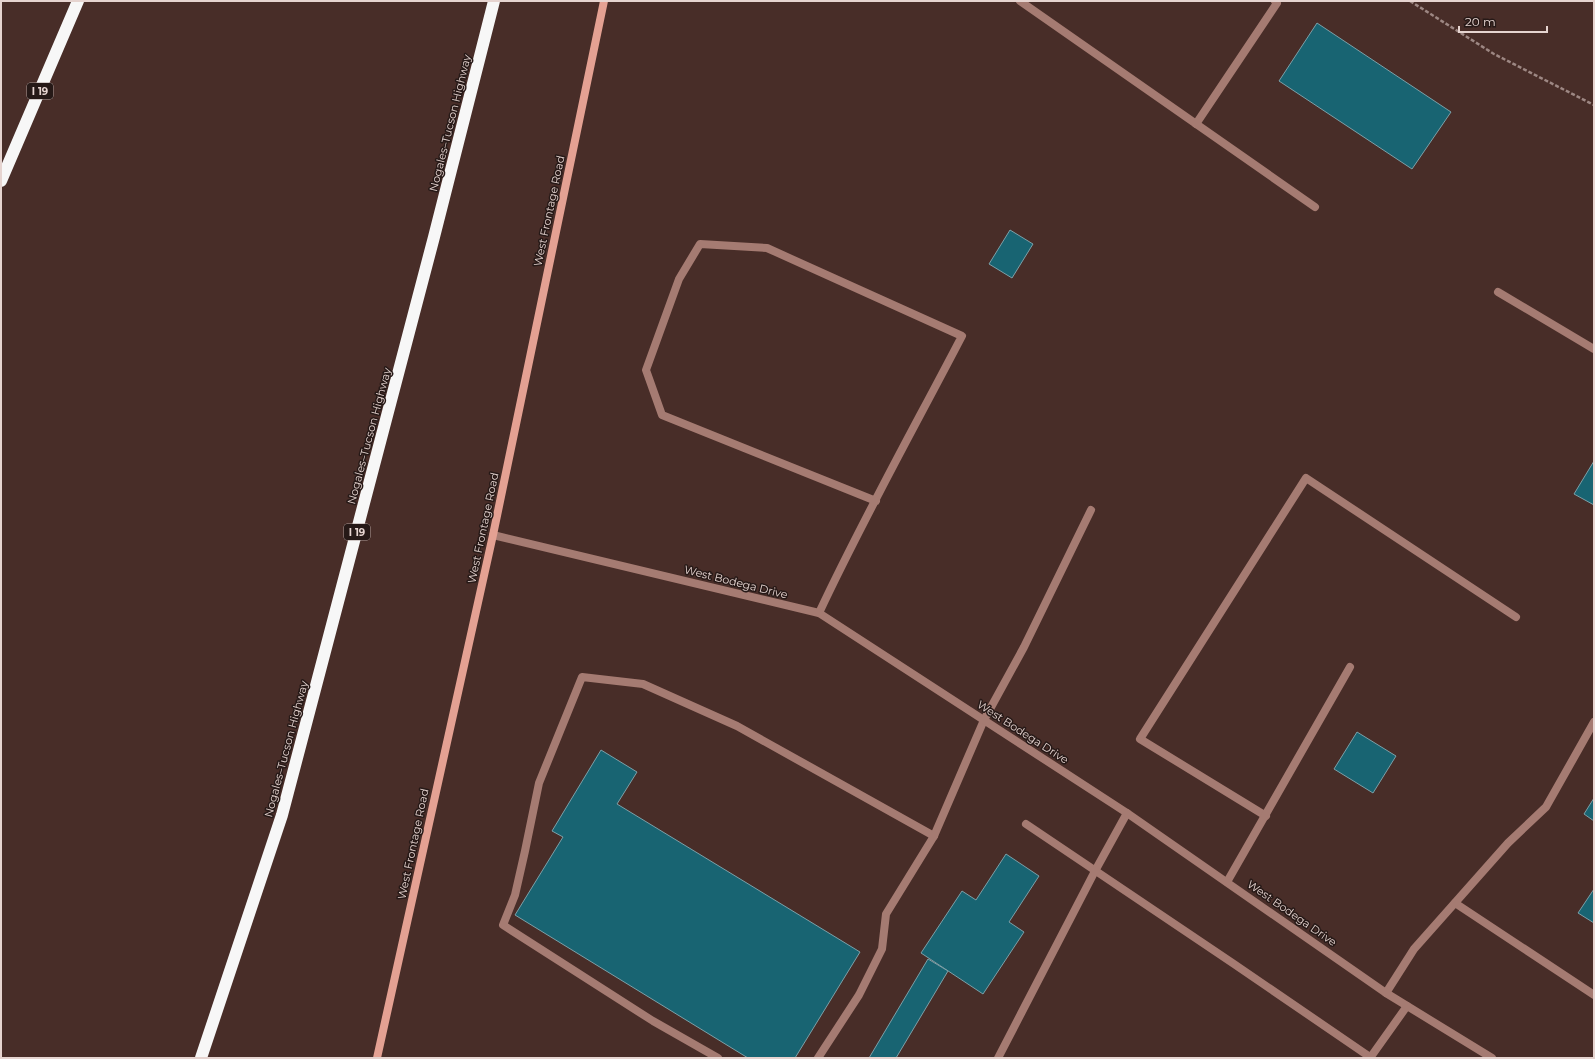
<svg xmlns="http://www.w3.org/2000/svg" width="1595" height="1059" font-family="Montserrat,sans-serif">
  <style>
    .building { fill: #186472; stroke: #7ca0a8 }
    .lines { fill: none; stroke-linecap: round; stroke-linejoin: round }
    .path { stroke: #9d8783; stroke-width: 2.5; stroke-dasharray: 4 2; stroke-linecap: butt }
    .lane { stroke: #a57b72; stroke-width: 8 }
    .street { stroke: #a57b72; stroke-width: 8 }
    .secondary { stroke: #e4a193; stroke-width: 8 }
    .highway { stroke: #f7f7f7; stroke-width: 12 }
    .labels { text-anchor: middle; stroke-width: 3; stroke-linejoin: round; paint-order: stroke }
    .shield { fill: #261917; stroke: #ac9c98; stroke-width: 1 }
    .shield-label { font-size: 10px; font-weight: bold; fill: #e6d4d0 }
    .street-label { font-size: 11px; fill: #e6d4d0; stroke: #261917 }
  </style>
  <rect width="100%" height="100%" fill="#482d28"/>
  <g class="building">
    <polygon points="1317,23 1451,112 1412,169 1279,81"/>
    <polygon points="1010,230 1033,244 1012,278 989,264"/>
    <polygon points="1594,461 1594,505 1574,494"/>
    <polygon points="1357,732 1396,756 1373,793 1334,769"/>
    <polygon points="601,750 637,772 617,804 860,952 795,1058 748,1058 515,915 563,837 552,831"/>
    <polygon points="1594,798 1594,821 1584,814"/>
    <polygon points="1006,854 1039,876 1009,922 1024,932 983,994 921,953 962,891 976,900"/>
    <polygon points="1594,889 1594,923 1578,913"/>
    <polygon points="928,959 948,971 896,1058 869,1058"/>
  </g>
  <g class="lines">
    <polyline class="path" points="1410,1 1494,54 1594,105"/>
    <g class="lane">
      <polyline points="1020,1 1315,207"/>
      <polyline points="1196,124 1277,3 1275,1"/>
      <polyline points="1498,292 1594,349"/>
      <path d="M819 613C863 519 914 428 962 336L767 248 700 244 679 279 646 370 662 415 876 501"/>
      <polyline points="1266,816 1140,739 1306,478 1516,617"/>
      <polyline points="1026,824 1234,964 1370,1057"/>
      <polyline points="1227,882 1350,667"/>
      <polyline points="1455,903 1594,995"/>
      <polyline points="1386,993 1414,949 1508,843 1546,807 1594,722"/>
      <polyline points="718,1058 653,1021 503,925 515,895 525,851 539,783 582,677 643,684 737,726 934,836 984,720 1024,647 1091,510"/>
      <polyline points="818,1058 859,995 882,949 886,914 934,836"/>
      <polyline points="998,1058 1095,871 1127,813"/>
      <polyline points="1370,1058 1407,1006"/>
    </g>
    <polyline class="street" points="493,535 819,613 1127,813 1386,993 1492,1058"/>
    <polyline class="secondary" points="377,1058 493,535 604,1"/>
    <g class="highway">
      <polyline points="1,181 78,1"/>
      <polyline points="201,1058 282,815 434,237 494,1"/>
    </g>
  </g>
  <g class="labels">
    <g class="shield">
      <rect x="27" y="83" width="26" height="16" rx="3"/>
      <rect x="344" y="524" width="26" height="16" rx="3"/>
    </g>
    <g class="shield-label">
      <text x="40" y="95">I 19</text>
      <text x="357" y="536">I 19</text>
    </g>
    <g class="street-label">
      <text transform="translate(450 123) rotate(-76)" y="4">Nogales–Tucson Highway</text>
      <text transform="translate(549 211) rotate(-78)" y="4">West Frontage Road</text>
      <text transform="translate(369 436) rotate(-75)" y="4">Nogales–Tucson Highway</text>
      <text transform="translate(483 528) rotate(-78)" y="4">West Frontage Road</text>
      <text transform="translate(736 582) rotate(14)" y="4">West Bodega Drive</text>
      <text transform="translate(1023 732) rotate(33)" y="4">West Bodega Drive</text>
      <text transform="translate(286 749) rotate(-75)" y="4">Nogales–Tucson Highway</text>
      <text transform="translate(413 844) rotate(-78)" y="4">West Frontage Road</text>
      <text transform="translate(1292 913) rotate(35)" y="4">West Bodega Drive</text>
    </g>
  </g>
  <rect width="1595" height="1059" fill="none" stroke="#e6d4d0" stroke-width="4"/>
  <path d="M1459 26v6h88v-6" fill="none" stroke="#e6d4d0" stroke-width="2"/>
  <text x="1465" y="26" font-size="12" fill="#e6d4d0" stroke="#261917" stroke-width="3" paint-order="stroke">20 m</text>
</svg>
